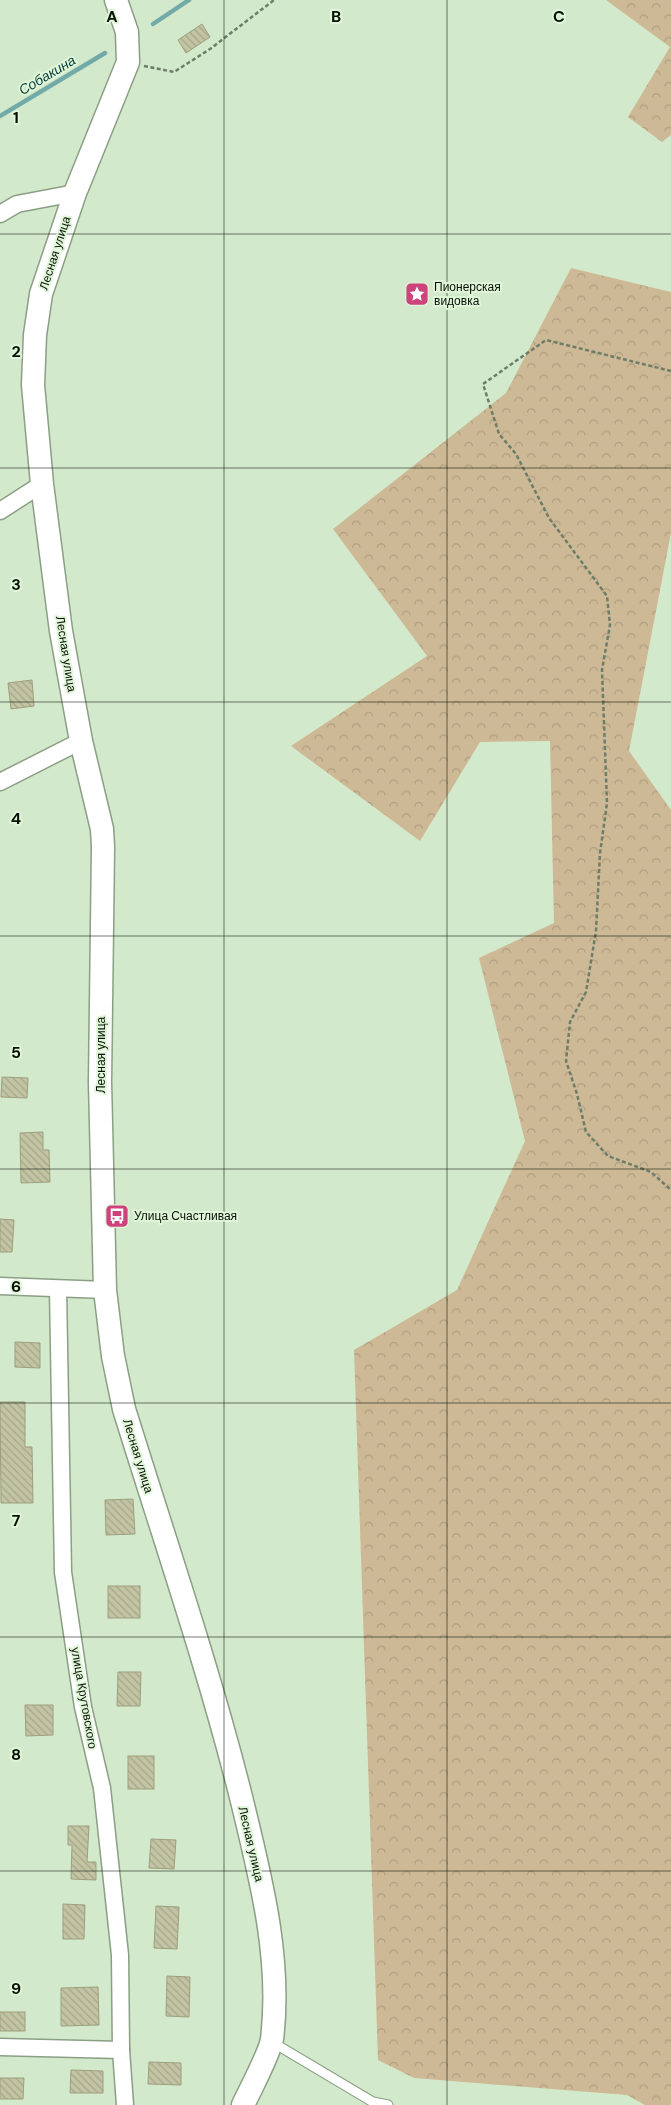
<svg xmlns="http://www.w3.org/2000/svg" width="671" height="2105" font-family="'DM Sans',sans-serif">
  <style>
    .forest { fill: url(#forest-crowns) }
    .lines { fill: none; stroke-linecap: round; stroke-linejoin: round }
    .stream { stroke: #72aaa8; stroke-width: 4.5 }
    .building { fill: url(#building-back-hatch); stroke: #9d9f7e }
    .lane-casing { stroke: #8a9f84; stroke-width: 11 }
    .street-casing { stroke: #8a9f84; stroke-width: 19 }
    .secondary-casing { stroke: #8a9f84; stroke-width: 25 }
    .path { stroke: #6e7d69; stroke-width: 2.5; stroke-dasharray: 4 2.5; stroke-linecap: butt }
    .lane { stroke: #fff; stroke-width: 9 }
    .street { stroke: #fff; stroke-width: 16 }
    .secondary { stroke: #fff; stroke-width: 22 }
    .grid { fill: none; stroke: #080f06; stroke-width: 1; stroke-opacity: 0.55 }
    .labels { text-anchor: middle; stroke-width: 4; stroke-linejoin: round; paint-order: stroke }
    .street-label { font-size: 12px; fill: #080f06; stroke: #e0f6d8 }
    .poi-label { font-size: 12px; fill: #080f06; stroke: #e0f6d8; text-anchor: start }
    .water-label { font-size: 14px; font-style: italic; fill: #083f3e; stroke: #e0f6d8 }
    .grid-label { font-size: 16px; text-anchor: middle; font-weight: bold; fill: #080f06; stroke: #e0f6d8; stroke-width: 4; stroke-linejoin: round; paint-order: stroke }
  </style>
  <defs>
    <pattern id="forest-crowns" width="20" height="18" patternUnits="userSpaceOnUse" patternTransform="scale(1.25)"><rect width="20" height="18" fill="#cdb996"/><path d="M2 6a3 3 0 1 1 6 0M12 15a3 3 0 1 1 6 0" fill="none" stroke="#af9e80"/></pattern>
    <pattern id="building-back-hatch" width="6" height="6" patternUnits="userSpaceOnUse" patternTransform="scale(1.25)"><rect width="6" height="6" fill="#c2c4a3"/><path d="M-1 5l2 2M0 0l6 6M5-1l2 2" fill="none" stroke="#a5a78b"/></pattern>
  </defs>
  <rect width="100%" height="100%" fill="#d3e9cb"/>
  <g class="forest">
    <polygon points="606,0 671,0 671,135 662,142 628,117 670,47"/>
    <polygon points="571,268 671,292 671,533 629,751 671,810 671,2105 645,2105 627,2095 414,2078 378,2060 354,1350 457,1290 525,1141 479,958 554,923 550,741 480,742 420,841 291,746 427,656 333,529 506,393"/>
  </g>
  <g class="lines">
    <g class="stream">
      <polyline points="153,24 189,0"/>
      <polyline points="0,116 105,53"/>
    </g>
  </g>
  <g class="building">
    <polygon points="202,24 210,37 186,53 178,40"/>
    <polygon points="32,680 34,706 11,709 8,683"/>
    <polygon points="2,1077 28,1078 27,1098 1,1097"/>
    <polygon points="43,1132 43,1150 49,1150 50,1182 21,1183 20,1133"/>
    <polygon points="0,1219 14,1220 12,1252 0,1252"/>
    <polygon points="15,1342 40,1343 40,1368 15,1367"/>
    <polygon points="0,1402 25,1402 25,1447 32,1447 33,1503 1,1503"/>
    <polygon points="133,1499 135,1534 106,1535 105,1500"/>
    <rect x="108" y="1586" width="32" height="32"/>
    <polygon points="118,1672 141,1672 140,1706 117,1706"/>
    <polygon points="25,1705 53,1705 53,1735 26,1736"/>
    <rect x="128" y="1756" width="26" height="33"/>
    <polygon points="68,1826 89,1826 87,1862 96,1862 96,1880 71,1879 72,1845 68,1845"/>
    <polygon points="151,1839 176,1840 174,1869 149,1868"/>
    <polygon points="63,1904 85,1905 84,1939 63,1939"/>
    <polygon points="156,1906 179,1907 177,1949 154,1948"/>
    <polygon points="167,1976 190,1977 189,2017 166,2016"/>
    <polygon points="98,1987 99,2025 61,2026 61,1988"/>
    <rect x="0" y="2012" width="25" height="19"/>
    <polygon points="149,2062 181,2063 181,2085 148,2084"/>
    <polygon points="71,2070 103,2071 103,2093 70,2093"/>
    <polygon points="0,2078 24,2078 23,2099 0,2099"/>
  </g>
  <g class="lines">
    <g class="lane-casing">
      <polyline id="lane" points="272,2042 373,2102 388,2105"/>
    </g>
    <g class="street-casing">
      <g id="street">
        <polyline points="0,214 17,204 75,193"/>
        <polyline points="0,511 42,484"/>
        <polyline points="0,782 81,741"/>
        <polyline points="0,1286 105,1290"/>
        <polyline points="58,1289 63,1572 83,1707 102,1788 120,1955 121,2050 125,2105"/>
        <polyline points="0,2047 121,2050"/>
      </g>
    </g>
    <g class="secondary-casing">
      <path id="secondary" d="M116 0 127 32 128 62 75 193 41 294 35 335 33 385 42 484 61 631 81 741 102 829 103 847 100 1082 105 1290 113 1356 124 1409C164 1538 208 1666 241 1797 260 1875 282 1958 272 2039 270 2053 250 2090 243 2105"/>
    </g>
    <g class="path">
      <polyline points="144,66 174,72 210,49 274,0"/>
      <polyline points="671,371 546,340 483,384 499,434 516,454 549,518 607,596 610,625 602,670 607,803 600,853 596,931 586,992 570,1022 566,1061 577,1094 586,1132 608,1156 651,1172 671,1190"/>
    </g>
    <use href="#lane" class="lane"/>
    <use href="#street" class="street"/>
    <use href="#secondary" class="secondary"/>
  </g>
  <path class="grid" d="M224 0V2105M447 0V2105M0 234H671M0 468H671M0 702H671M0 936H671M0 1169H671M0 1403H671M0 1637H671M0 1871H671"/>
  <defs>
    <g id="sight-square" transform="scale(1.25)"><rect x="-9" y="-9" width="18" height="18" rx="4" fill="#cd437c" stroke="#e0f6d8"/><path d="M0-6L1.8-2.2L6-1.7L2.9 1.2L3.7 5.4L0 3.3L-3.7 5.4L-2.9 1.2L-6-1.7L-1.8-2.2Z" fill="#fff"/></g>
    <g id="bus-square" transform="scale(1.25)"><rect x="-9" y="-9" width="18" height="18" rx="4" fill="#cd437c" stroke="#e0f6d8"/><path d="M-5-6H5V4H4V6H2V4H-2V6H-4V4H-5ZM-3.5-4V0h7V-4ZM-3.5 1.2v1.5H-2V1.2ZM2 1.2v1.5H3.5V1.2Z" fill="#fff"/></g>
  </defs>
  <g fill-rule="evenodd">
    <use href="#sight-square" x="417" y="294"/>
    <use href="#bus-square" x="117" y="1216"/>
  </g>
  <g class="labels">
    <g class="street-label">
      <text transform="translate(55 253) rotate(-72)" y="4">Лесная улица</text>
      <text transform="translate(66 654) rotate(81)" y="4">Лесная улица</text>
      <text transform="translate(101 1055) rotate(-90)" y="4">Лесная улица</text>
      <text transform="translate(138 1456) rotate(73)" y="4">Лесная улица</text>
      <text transform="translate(84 1698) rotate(80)" y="4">улица Крутовского</text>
      <text transform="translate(251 1844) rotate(77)" y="4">Лесная улица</text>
    </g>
    <g class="poi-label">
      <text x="434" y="291">Пионерская<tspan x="434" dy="14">видовка</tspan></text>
      <text x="134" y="1220">Улица Счастливая</text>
    </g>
    <g class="water-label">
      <text transform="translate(47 75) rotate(-31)" y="5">Собакина</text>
    </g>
  </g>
  <g class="grid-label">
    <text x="112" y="22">A</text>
    <text x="336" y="22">B</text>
    <text x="559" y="22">C</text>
    <text x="16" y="123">1</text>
    <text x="16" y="357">2</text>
    <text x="16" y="590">3</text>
    <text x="16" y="824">4</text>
    <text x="16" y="1058">5</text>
    <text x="16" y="1292">6</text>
    <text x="16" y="1526">7</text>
    <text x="16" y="1760">8</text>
    <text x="16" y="1994">9</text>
  </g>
</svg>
